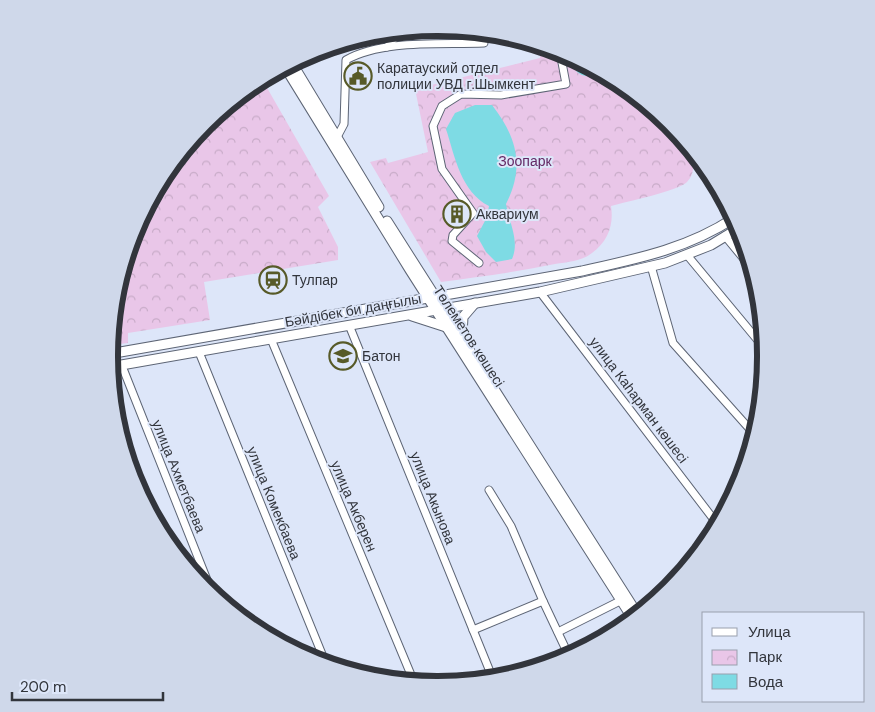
<svg xmlns="http://www.w3.org/2000/svg" width="875" height="712" font-family="'DM Sans',sans-serif">
  <style>
    .cemetery { fill: url(#cemetery-stones) }
    .park { fill: url(#park-crowns) }
    .water { fill: #7edbe4 }
    .lines { fill: none; stroke-linecap: round; stroke-linejoin: round }
    .minor-casing { stroke: #5d6575; stroke-width: 9 }
    .major-casing { stroke: #5d6575; stroke-width: 11 }
    .minor { stroke: #fff; stroke-width: 7 }
    .major { stroke: #fff; stroke-width: 9 }
    .labels { text-anchor: middle; stroke-width: 4; stroke-linejoin: round; paint-order: stroke }
    .poi-label { font-size: 14px; fill: #32353c; stroke: #dde6f9; text-anchor: start }
    .park-label { font-size: 14px; fill: #632764; stroke: #dde6f9 }
    .street-label { font-size: 14px; fill: #32353c; stroke: #dde6f9 }
    .rim { fill: none; stroke: #32353c; stroke-width: 6 }
  </style>
  <defs>
    <pattern id="cemetery-stones" width="16" height="16" patternUnits="userSpaceOnUse" patternTransform="scale(1.25)"><rect width="16" height="16" fill="#e9c6e8"/><path d="M2 7V4a2 2 0 0 1 4 0v3zM10 15v-3a2 2 0 0 1 4 0v3z" fill="#c8abc8"/></pattern>
    <pattern id="park-crowns" width="20" height="18" patternUnits="userSpaceOnUse" patternTransform="scale(1.25)"><rect width="20" height="18" fill="#e9c6e8"/><path d="M2 6a3 3 0 1 1 6 0M12 15a3 3 0 1 1 6 0" fill="none" stroke="#c8abc8"/></pattern>
  </defs>
  <rect width="100%" height="100%" fill="#dde6f9"/>
  <polygon class="cemetery" points="146,483 174,550 164,538 137,487"/>
  <g class="park">
    <path d="M540 45C567 54 594 67 619 82 641 96 715 153 687 182 678 191 625 202 611 206 614 225 608 241 592 253 582 261 568 262 555 264 517 272 479 277 441 282L370 162 386 158 388 163 428 152 415 89 540 58Z"/>
    <polygon points="262,79 329,196 318,207 338,247 338,260 204,282 210,320 128,333 128,343 110,345 115,292 134,230 165,173 205,124"/>
  </g>
  <g class="water">
    <path d="M584 63 602 73C592 77 583 78 576 71Z"/>
    <path d="M475 105H492C517 137 525 167 506 204 509 222 520 241 512 259L496 262 486 252 477 236 487 217 489 206C461 192 455 157 446 129L455 113Z"/>
  </g>
  <g class="lines">
    <g class="minor-casing">
      <g id="minor">
        <polyline points="387,47 401,31"/>
        <path d="M336 139 344 124 346 60C383 39 442 45 484 43L483 32"/>
        <polyline points="725,236 753,270"/>
        <polyline points="687,255 765,349"/>
        <polyline points="479,263 452,241 453,235 473,213 442,169 433,126 442,106 461,94 501,95 566,84 560,52"/>
        <polyline points="651,266 673,343 755,435"/>
        <polyline points="540,292 718,525"/>
        <polyline points="349,325 493,679"/>
        <polyline points="271,339 414,682"/>
        <polyline points="199,352 326,664"/>
        <polyline points="122,366 213,595"/>
        <polyline points="489,490 511,526 543,601"/>
        <polyline points="473,630 543,601 569,656"/>
        <polyline points="558,632 622,600"/>
      </g>
    </g>
    <g class="major-casing">
      <g id="major">
        <polyline points="292,63 379,207"/>
        <polyline points="285,67 410,270 633,619"/>
        <polyline points="387,221 638,615"/>
        <polyline points="412,316 446,327"/>
        <polyline points="462,335 463,317 475,303"/>
        <path d="M109 354 582 271C636 259 687 249 734 218"/>
        <polyline points="110,367 540,292 665,263 711,245 739,228"/>
      </g>
    </g>
    <use href="#minor" class="minor"/>
    <use href="#major" class="major"/>
  </g>
  <defs>
    <g id="civic-ring" transform="scale(1.4375)"><circle r="9.5" fill="#dde6f9" stroke="#575a28" stroke-width="1.5"/><path d="M-.6-6.5H3V-4.5H.6V-3L4-1V1h2V6H-6V1h2V-1L-.6-3ZM-1.2 2.5V6h2.4V2.5Z" fill="#575a28"/></g>
    <g id="building-ring" transform="scale(1.4375)"><circle r="9.5" fill="#dde6f9" stroke="#575a28" stroke-width="1.5"/><path d="M-4-6H4V6H1V3H-1V6H-4ZM-2.5-4.3h1.7v1.8h-1.7ZM.8-4.3h1.7v1.8H.8ZM-2.5-1h1.7V.8h-1.7ZM.8-1h1.7V.8H.8Z" fill="#575a28"/></g>
    <g id="station-ring" transform="scale(1.4375)"><circle r="9.5" fill="#dde6f9" stroke="#575a28" stroke-width="1.5"/><path d="M-3-6H3Q5-6 5-4V2Q5 4 3 4L4.5 6H3L1.5 4h-3L-3 6H-4.5L-3 4Q-5 4-5 2V-4Q-5-6-3-6ZM-3.5-4v3h7v-3ZM-3.5 1v1.5H-2V1ZM2 1v1.5H3.5V1Z" fill="#575a28"/></g>
    <g id="school-ring" transform="scale(1.4375)"><circle r="9.5" fill="#dde6f9" stroke="#575a28" stroke-width="1.5"/><path d="M0-5L7-2L0 1L-7-2ZM-4 1L0 2.5L4 1V4Q0 6-4 4Z" fill="#575a28"/></g>
  </defs>
  <g fill-rule="evenodd">
    <use href="#civic-ring" x="358" y="76"/>
    <use href="#building-ring" x="457" y="214"/>
    <use href="#station-ring" x="273" y="280"/>
    <use href="#school-ring" x="343" y="356"/>
  </g>
  <g class="labels">
    <g class="poi-label">
      <text x="377" y="73">Каратауский отдел<tspan x="377" dy="16">полиции УВД г.Шымкент</tspan></text>
      <text x="476" y="219">Аквариум</text>
      <text x="292" y="285">Тулпар</text>
      <text x="362" y="361">Батон</text>
    </g>
    <g class="park-label">
      <text x="525" y="166">Зоопарк</text>
    </g>
    <g class="street-label">
      <text transform="translate(353 310) rotate(-10)" y="5">Бәйдібек би даңғылы</text>
      <text transform="translate(469 336) rotate(57)" y="5">Төлеметов көшесі</text>
      <text transform="translate(639 400) rotate(53)" y="5">улица Каһарман көшесі</text>
      <text transform="translate(179 476) rotate(68)" y="5">улица Ахметбаева</text>
      <text transform="translate(433 498) rotate(68)" y="5">улица Акынова</text>
      <text transform="translate(274 503) rotate(68)" y="5">улица Комекбаева</text>
      <text transform="translate(354 506) rotate(67)" y="5">улица Акберен</text>
    </g>
  </g>
  <path d="M0 0H875V712H0ZM437 36H438A319 319 0 0 1 757 355V357A319 319 0 0 1 438 676H437A319 319 0 0 1 118 357V355A319 319 0 0 1 437 36Z" fill="#cfd8ea" fill-rule="evenodd"/>
  <path class="rim" d="M437 36H438A319 319 0 0 1 757 355V357A319 319 0 0 1 438 676H437A319 319 0 0 1 118 357V355A319 319 0 0 1 437 36Z"/>
  <rect x="702" y="612" width="162" height="90" fill="#dde6f9" stroke="#999fad"/>
  <rect x="712" y="628" width="25" height="8" fill="#ffffff" stroke="#999fad"/>
  <text x="748" y="637" font-size="15" fill="#32353c">Улица</text>
  <rect x="712" y="650" width="25" height="15" fill="url(#park-crowns)" stroke="#999fad"/>
  <text x="748" y="662" font-size="15" fill="#32353c">Парк</text>
  <rect x="712" y="674" width="25" height="15" fill="#7edbe4" stroke="#999fad"/>
  <text x="748" y="687" font-size="15" fill="#32353c">Вода</text>
  <path d="M12 692v8h151v-8" fill="none" stroke="#32353c" stroke-width="2.5"/>
  <text x="20" y="692" font-size="15" fill="#32353c" stroke="#dde6f9" stroke-width="4" paint-order="stroke">200 m</text>
</svg>
